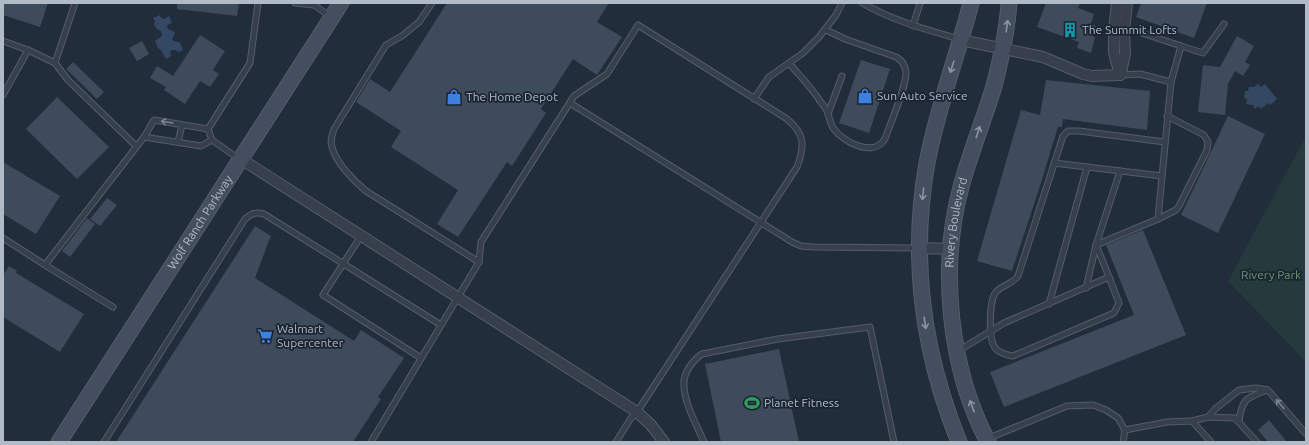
<svg xmlns="http://www.w3.org/2000/svg" width="1309" height="445" font-family="Ubuntu,sans-serif">
  <style>
    .green { fill: #243a3c }
    .water { fill: #354863 }
    .building { fill: #3e4b5b }
    .lines { fill: none; stroke-linecap: round; stroke-linejoin: round }
    .lane-casing { stroke: #545d69; stroke-width: 7 }
    .street-casing { stroke: #545d69; stroke-width: 12 }
    .secondary-casing { stroke: #545d69; stroke-width: 17 }
    .lane { stroke: #363f4b; stroke-width: 5 }
    .street { stroke: #363f4b; stroke-width: 10 }
    .secondary { stroke: #444e5e; stroke-width: 15 }
    .oneway { stroke: #8b94a2 }
    .oneway2 { stroke: #7a838f }
    .labels { text-anchor: middle; stroke-width: 3.5; stroke-linejoin: round; paint-order: stroke }
    .poi-label { font-size: 12px; fill: #b1bac7; stroke: #1b2430; text-anchor: start }
    .street-label { font-size: 12px; fill: #b1bac7; stroke: #1b2430 }
    .park-label { font-size: 12px; fill: #679972; stroke: #1b2430 }
  </style>
  <rect width="100%" height="100%" fill="#222d3b"/>
  <polygon class="green" points="1306,136 1306,362 1228,281"/>
  <g class="water">
    <polygon points="160,15 161,18 164,19 169,16 172,23 167,25 168,29 175,32 172,40 180,43 183,50 178,52 176,50 172,50 170,52 171,56 166,59 161,50 158,48 155,41 162,36 161,31 157,29 154,25 155,21 153,18"/>
    <polygon points="1258,84 1261,87 1265,84 1277,99 1270,105 1268,103 1261,109 1258,106 1255,109 1253,105 1246,104 1247,99 1244,98 1245,91 1248,91 1249,87 1254,87"/>
  </g>
  <g class="building">
    <polygon points="3,3 48,3 40,27 3,15"/>
    <polygon points="177,3 239,3 237,16 177,9"/>
    <polygon points="447,3 609,3 597,22 622,37 597,75 573,59 541,109 546,113 512,166 507,162 458,237 437,224 458,190 391,147 401,131 356,102 370,79 390,92"/>
    <polygon points="1046,3 1080,3 1078,8 1094,14 1091,24 1096,26 1092,36 1095,37 1091,53 1077,48 1079,42 1037,27"/>
    <polygon points="1141,3 1207,3 1194,38 1136,17"/>
    <polygon points="200,35 225,51 213,70 219,74 210,87 200,81 185,104 164,90 166,87 150,78 157,66 173,76"/>
    <polygon points="1237,36 1254,46 1245,62 1250,65 1243,76 1235,71 1228,84 1225,115 1198,112 1203,65 1220,67"/>
    <polygon points="142,41 149,54 137,61 129,48"/>
    <polygon points="861,60 890,69 869,133 839,123"/>
    <polygon points="73,62 104,92 97,99 66,69"/>
    <polygon points="1046,80 1150,91 1147,130 1063,119 1062,127 1058,127 1040,186 1012,271 977,261 1021,110 1040,115"/>
    <polygon points="57,97 109,147 77,179 26,129"/>
    <polygon points="1228,116 1265,134 1218,233 1181,215"/>
    <polygon points="3,162 60,196 36,234 3,214"/>
    <polygon points="107,198 117,205 100,226 90,219"/>
    <polygon points="87,218 95,224 70,257 62,251"/>
    <polygon points="255,226 271,236 268,243 255,278 354,341 361,330 404,358 378,397 381,399 353,442 116,442"/>
    <polygon points="1143,230 1186,335 1004,407 990,372 1134,315 1106,245"/>
    <polygon points="9,266 17,271 16,273 84,314 60,352 3,317 3,275"/>
    <polygon points="779,349 799,442 721,442 705,364"/>
    <polygon points="1269,420 1287,442 1268,442 1258,430"/>
  </g>
  <g class="lines">
    <g class="lane-casing">
      <g id="lane">
        <polyline points="295,3 314,5 331,17"/>
        <path d="M432 3 419 22 402 36 386 45 334 129C332 135 330 141 332 147 336 163 354 181 366 191L479 262"/>
        <path d="M862 3C894 21 924 29 959 39"/>
        <polyline points="913,26 920,3"/>
        <polyline points="1142,33 1181,46"/>
        <polyline points="3,41 28,50 3,95"/>
        <polyline points="28,50 55,63 68,80 136,146"/>
        <polyline points="55,63 75,3"/>
        <path d="M789 63C799 75 811 87 820 101 823 105 827 109 828 114 830 119 830 123 833 128 843 142 873 158 885 139 890 124 907 85 906 72 905 65 902 60 896 57L845 39 826 30"/>
        <polyline points="1171,82 1181,46 1203,53 1224,24"/>
        <polyline points="754,99 769,77 803,53 819,37 836,15 842,3"/>
        <polyline points="570,103 792,242 801,246 814,247 918,248"/>
        <polyline points="828,114 842,76"/>
        <polyline points="208,129 250,63 258,3"/>
        <polyline points="144,137 201,146 212,140"/>
        <polyline points="178,142 182,125"/>
        <polyline points="1054,163 1162,176"/>
        <polyline points="1158,219 1176,210 1179,206 1207,150 1208,142 1204,135 1167,116"/>
        <polyline points="361,236 323,295 421,358"/>
        <polyline points="3,238 45,265"/>
        <path d="M1109 277 1119 303 1114 313 1013 356C1007 355 1000 353 996 349 988 341 989 300 996 292 1002 285 1013 284 1018 276L1063 136 1068 131H1079L1165 142"/>
        <polyline points="1086,288 1096,245 1120,171"/>
        <polyline points="1049,304 1087,167"/>
        <polyline points="113,307 45,265 144,137 154,120 208,129 212,140 239,159"/>
        <polyline points="958,351 1004,323 1109,277 1096,245 1158,219 1171,82 1140,74 1120,75"/>
        <polyline points="1208,417 1215,409 1239,390 1256,388 1268,390 1306,434"/>
        <polyline points="1192,421 1208,417 1235,418 1257,442"/>
        <path d="M1239 421C1242 398 1247 398 1267 390"/>
        <polyline points="1125,430 1167,422 1192,421 1211,442"/>
        <polyline points="989,438 1067,406 1093,405 1106,410 1118,418 1125,430 1123,442"/>
        <path d="M104 442 245 219C252 213 255 212 264 214L441 325"/>
        <path d="M371 442 479 262 481 242 574 96 607 74 638 25 787 119C805 134 805 146 797 167L637 412 631 418 616 442"/>
        <path d="M704 442C697 426 684 403 684 385 683 373 693 360 702 354L778 339 870 327 894 442"/>
      </g>
    </g>
    <g class="street-casing">
      <g id="street">
        <polyline points="1117,3 1114,30 1114,53 1120,75"/>
        <polyline points="961,40 1043,57 1083,74 1092,76 1120,75"/>
        <polyline points="1121,73 1125,53 1124,32 1127,3"/>
        <polyline points="241,159 637,412 651,425 664,442"/>
        <polyline points="920,248 952,249"/>
      </g>
    </g>
    <g class="secondary-casing">
      <g id="secondary">
        <path id="s1" d="M59 442 341 3"/>
        <path d="M959 442C923 353 910 258 927 163 937 109 957 57 971 3"/>
        <path id="s2" d="M988 442C949 368 939 268 961 187 970 153 984 120 994 86 1001 59 1007 31 1009 3"/>
      </g>
    </g>
    <use href="#lane" class="lane"/>
    <use href="#street" class="street"/>
    <use href="#secondary" class="secondary"/>
  </g>
  <defs><path id="oneway-shaft" d="M-6 0H5M1.5-3L5.5 0L1.5 3" fill="none" stroke-width="1.6" stroke-linecap="round" stroke-linejoin="round"/></defs>
  <g class="oneway">
    <use href="#oneway-shaft" transform="translate(1007 26) rotate(-82)"/>
    <use href="#oneway-shaft" transform="translate(952 67) rotate(108)"/>
    <use href="#oneway-shaft" transform="translate(978 132) rotate(-72)"/>
    <use href="#oneway-shaft" transform="translate(923 194) rotate(96)"/>
    <use href="#oneway-shaft" transform="translate(925 323) rotate(82)"/>
    <use href="#oneway-shaft" transform="translate(972 406) rotate(-110)"/>
  </g>
  <g class="oneway2">
    <use href="#oneway-shaft" transform="translate(167 122) rotate(-171)"/>
    <use href="#oneway-shaft" transform="translate(1280 404) rotate(-131)"/>
  </g>
  <defs>
    <g id="building-bare" transform="scale(1.2)"><path d="M-4-6H4V6H1V3H-1V6H-4ZM-2.5-4.3h1.7v1.8h-1.7ZM.8-4.3h1.7v1.8H.8ZM-2.5-1h1.7V.8h-1.7ZM.8-1h1.7V.8H.8Z" fill="#0f9aa8" stroke="#1b2430" stroke-width="2.5" paint-order="stroke"/></g>
    <g id="shop-bare" transform="scale(1.2)"><path d="M-5-2.5h2.3a2.7 3.5 0 0 1 5.4 0H5L5.5 6h-11ZM-1.5-2.5h3a1.5 2.3 0 0 0-3 0Z" fill="#3f7fe0" stroke="#1b2430" stroke-width="2.5" paint-order="stroke"/></g>
    <g id="supermarket-bare" transform="scale(1.2)"><path d="M-6-5.5h2.5l.6 2H6L4.5 2H-2.5L-4.4-4H-6ZM-1.5 3.2a1.3 1.3 0 1 0 .1 0ZM3 3.2a1.3 1.3 0 1 0 .1 0Z" fill="#3f7fe0" stroke="#1b2430" stroke-width="2.5" paint-order="stroke"/></g>
    <g id="stadium-bare" transform="scale(1.2)"><path d="M0-5a6.5 5 0 1 0 0 10a6.5 5 0 1 0 0-10ZM-3.5-1.8h7v3.6h-7Z" fill="#2e9e5b" stroke="#1b2430" stroke-width="2.5" paint-order="stroke"/></g>
  </defs>
  <g fill-rule="evenodd">
    <use href="#building-bare" x="1070" y="30"/>
    <use href="#shop-bare" x="865" y="96"/>
    <use href="#shop-bare" x="454" y="97"/>
    <use href="#supermarket-bare" x="265" y="336"/>
    <use href="#stadium-bare" x="752" y="403"/>
  </g>
  <g class="labels">
    <g class="poi-label">
      <text x="1082" y="34">The Summit Lofts</text>
      <text x="877" y="100">Sun Auto Service</text>
      <text x="466" y="101">The Home Depot</text>
      <text x="277" y="333">Walmart<tspan x="277" dy="14">Supercenter</tspan></text>
      <text x="764" y="407">Planet Fitness</text>
    </g>
    <g class="street-label">
      <text dy="4" stroke="none"><textPath href="#s1" startOffset="261">Wolf Ranch Parkway</textPath></text>
      <text dy="4" stroke="none"><textPath href="#s2" startOffset="226">Rivery Boulevard</textPath></text>
    </g>
    <g class="park-label">
      <text x="1271" y="279">Rivery Park</text>
    </g>
  </g>
  <rect width="1309" height="445" fill="none" stroke="#b1bac7" stroke-width="8"/>
</svg>
